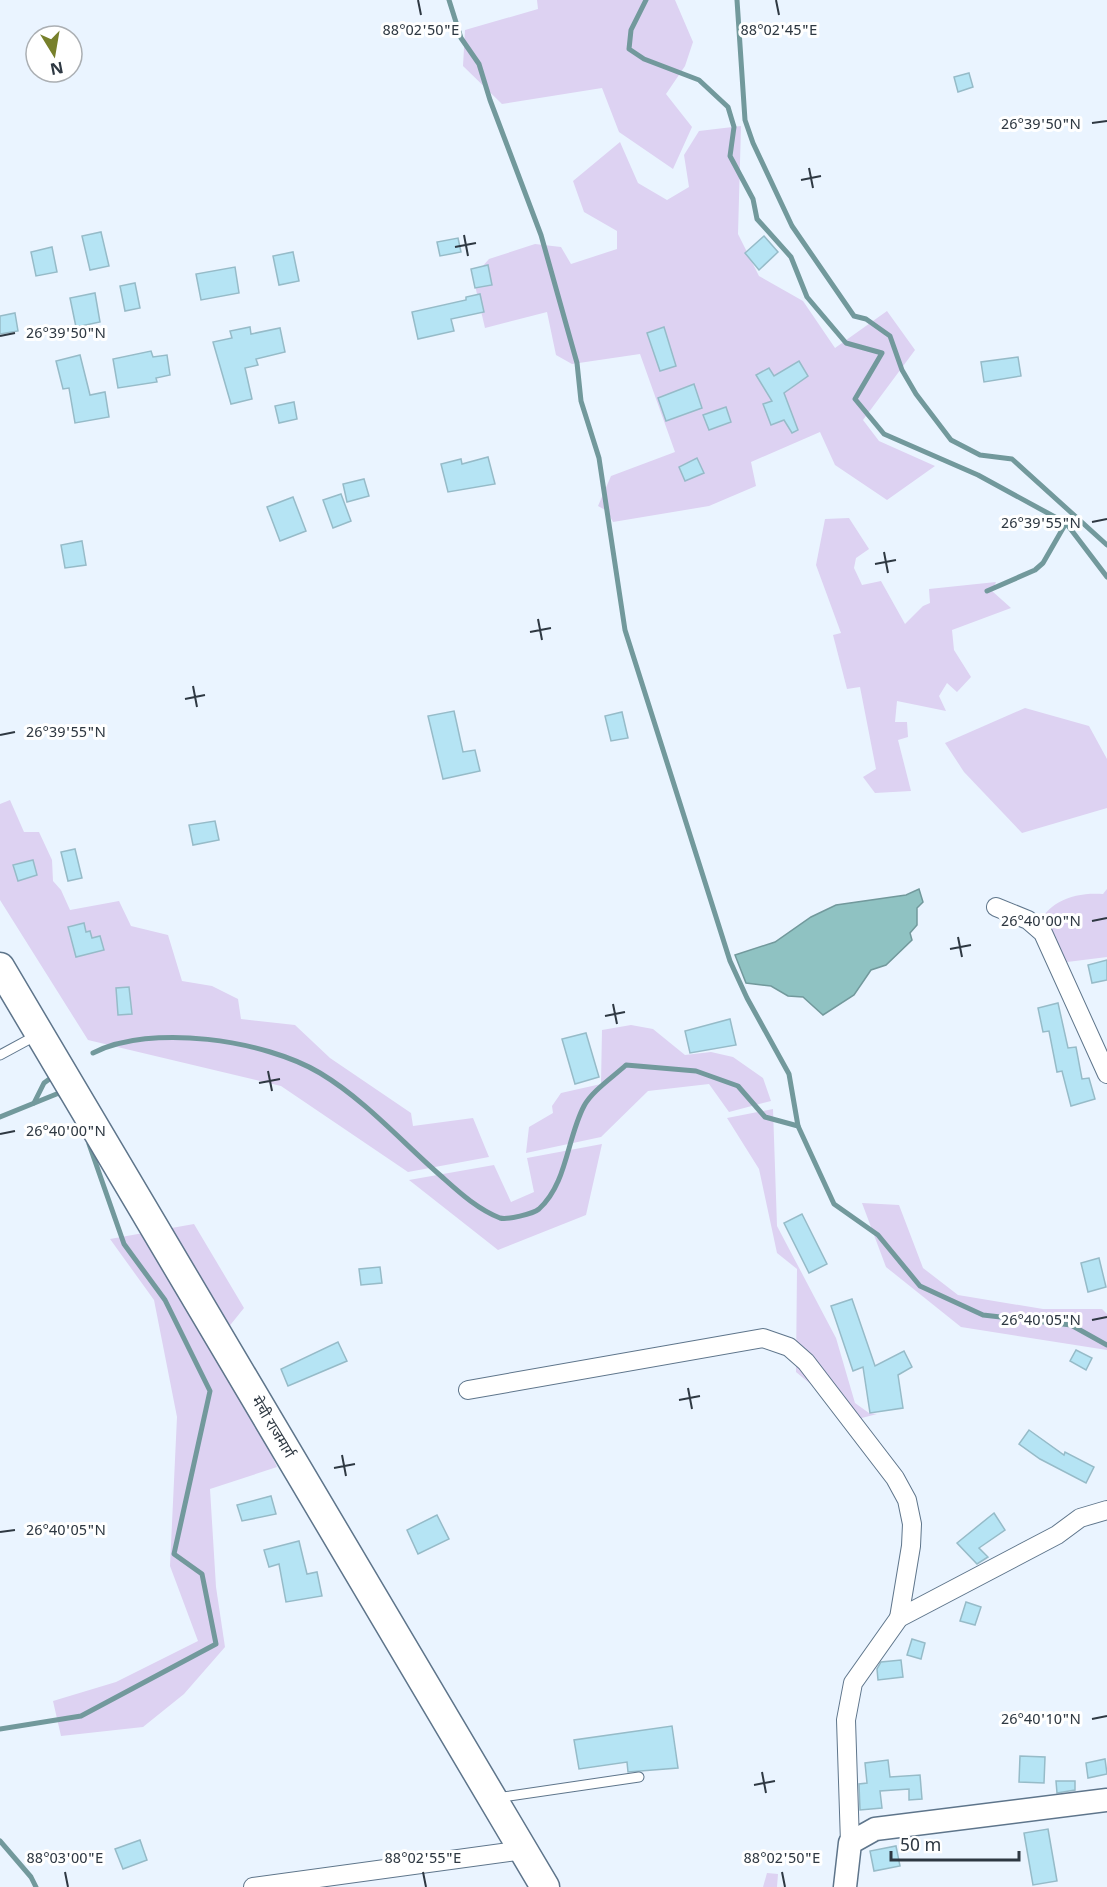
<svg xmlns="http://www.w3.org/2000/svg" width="1107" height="1887" font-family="Georgia,'Noto Sans Devanagari',serif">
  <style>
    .green { fill: #ddd2f2 }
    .water { fill: #8fc2c2; stroke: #72999c; stroke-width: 1.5 }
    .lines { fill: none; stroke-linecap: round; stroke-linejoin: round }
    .stream { stroke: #72999c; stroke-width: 5 }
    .building { fill: #b5e4f4; stroke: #96bbc8; stroke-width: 1.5 }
    .service-casing { stroke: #5e758b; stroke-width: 11 }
    .minor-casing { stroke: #5e758b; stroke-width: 20 }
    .tertiary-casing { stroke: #5e758b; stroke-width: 25 }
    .primary-casing { stroke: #5e758b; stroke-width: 31 }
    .service { stroke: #fff; stroke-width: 9 }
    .minor { stroke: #fff; stroke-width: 18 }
    .tertiary { stroke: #fff; stroke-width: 22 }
    .primary { stroke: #fff; stroke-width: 28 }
    .ticks { fill: none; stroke: #2e3842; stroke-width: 2 }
    .labels { text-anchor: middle; stroke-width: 6; stroke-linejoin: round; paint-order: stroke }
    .street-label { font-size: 15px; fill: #2e3842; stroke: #fff }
    .ticks-label { font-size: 15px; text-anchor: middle; fill: #2e3842; stroke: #fff; stroke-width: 6; stroke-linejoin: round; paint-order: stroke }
  </style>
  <rect width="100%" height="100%" fill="#eaf4ff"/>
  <g class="green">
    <polygon points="537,0 675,0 693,42 685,66 666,94 692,127 673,169 619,132 602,88 502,104 463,66 465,30 538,9"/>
    <polygon points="741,126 738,234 759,276 803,301 835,348 887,311 915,350 863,420 879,441 935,466 887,500 835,465 820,432 751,462 756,486 709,506 613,522 607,511 598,506 611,476 675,452 640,354 572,364 556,355 547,312 485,328 473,277 489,259 535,244 561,247 571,264 617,249 617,231 584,212 573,181 620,142 638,183 667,200 689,187 684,155 699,131"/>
    <polygon points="849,518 869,549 856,558 854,568 862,585 881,581 905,624 923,606 930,603 929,589 996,582 992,591 1011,608 952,630 954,650 971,677 957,692 947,683 939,696 946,711 897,701 895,722 907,722 908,737 898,740 911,791 875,793 863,777 876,769 860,687 847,689 833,635 841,633 816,565 825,519"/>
    <polygon points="1025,708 1089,726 1107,759 1107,808 1022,833 964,772 945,743"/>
    <polygon points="10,800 24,832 39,832 52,860 53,881 61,890 70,910 119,901 131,926 168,935 182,981 212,986 238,999 241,1019 295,1025 330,1058 411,1113 413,1126 473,1118 489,1157 408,1172 281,1086 88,1040 0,900 0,804"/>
    <path d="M1107 889V957L1059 963 1035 930C1047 902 1072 892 1103 894Z"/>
    <polygon points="631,1025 653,1029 685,1055 711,1052 733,1057 763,1078 771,1101 729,1112 709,1084 648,1091 601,1137 526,1153 529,1127 553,1113 552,1106 561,1093 601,1084 602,1030"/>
    <polygon points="773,1109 777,1226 836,1338 855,1403 869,1413 877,1414 854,1420 796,1372 797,1269 777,1253 759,1169 727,1118"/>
    <polygon points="602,1144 586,1215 498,1250 409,1180 494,1165 511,1202 534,1192 527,1158"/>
    <polygon points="862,1203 899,1205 923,1268 958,1295 1043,1309 1102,1309 1107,1314 1107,1350 961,1327 886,1267"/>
    <polygon points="194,1224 244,1308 219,1339 277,1467 210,1489 216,1587 225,1647 184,1694 143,1727 61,1736 53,1701 116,1682 198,1641 170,1566 177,1417 154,1300 110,1239"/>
    <polygon points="767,1873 778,1874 777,1887 763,1887"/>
  </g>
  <polygon class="water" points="919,889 923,902 917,908 917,925 910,933 912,940 886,965 871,970 854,995 823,1015 803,997 788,996 771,986 746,983 735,955 775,942 811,917 836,905 906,895"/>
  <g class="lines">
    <g class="stream">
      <polyline points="449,0 461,38 479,64 490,100 541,235 577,363 581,401 599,458 625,630 730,961 747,998 789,1074 798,1126"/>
      <polyline points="646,0 631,30 629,49 644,59 699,80 728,107 734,127 730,156 753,199 757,219 791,257 807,297 846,343 882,353 855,399 884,434 978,475 1066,523 1107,577"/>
      <polyline points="737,0 745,120 753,143 792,226 854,316 866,319 890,336 902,370 916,394 951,440 980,455 1012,459 1107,545"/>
      <polyline points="987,591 1035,570 1043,563 1066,523"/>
      <path d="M93 1053C151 1023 265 1040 320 1073 365 1100 402 1142 441 1176 459 1192 477 1209 500 1218 507 1220 533 1214 539 1209 567 1184 567 1138 584 1106 592 1091 613 1077 626 1065L696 1071 738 1086 765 1117 798 1126 834 1204 878 1235 920 1286 983 1315 1071 1325 1107 1345"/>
      <polyline points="34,1103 44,1083 55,1075"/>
      <polyline points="0,1117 59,1093 62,1097"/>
      <polyline points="0,1729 81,1716 216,1644 202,1574 174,1554 210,1391 165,1300 124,1244 89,1144"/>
      <polyline points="0,1841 31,1877 36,1887"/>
    </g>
  </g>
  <g class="building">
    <polygon points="969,73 973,87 958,92 954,77"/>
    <polygon points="101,232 109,266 90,270 82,236"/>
    <polygon points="764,236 778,252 759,270 745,253"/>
    <polygon points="458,238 461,252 440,256 437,242"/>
    <polygon points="52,247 57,272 36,276 31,252"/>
    <polygon points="293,252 299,281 279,285 273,256"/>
    <polygon points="488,265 492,285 475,288 471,269"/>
    <polygon points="235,267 239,293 201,300 196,274"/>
    <polygon points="135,283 140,308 125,311 120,286"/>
    <polygon points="95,293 100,322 76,327 70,298"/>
    <polygon points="480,294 484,312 451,319 454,331 418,339 412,312 466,300 466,297"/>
    <polygon points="15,313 18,331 0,334 0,316"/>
    <polygon points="250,327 251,334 280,328 285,352 256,359 258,365 245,368 252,399 231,404 213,342 232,338 230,331"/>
    <polygon points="664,327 676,366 660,371 647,333"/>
    <polygon points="151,351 153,357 167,355 170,375 156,378 157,382 118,388 113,359"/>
    <polygon points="80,355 90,395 105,392 109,417 75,423 69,388 63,389 56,361"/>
    <polygon points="1018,357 1021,376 984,382 981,362"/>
    <polygon points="799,361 808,376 784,393 798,430 792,433 784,420 771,425 763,404 772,401 756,375 769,368 774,376"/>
    <polygon points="694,384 702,408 666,421 658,398"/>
    <polygon points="294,402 297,419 279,423 275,406"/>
    <polygon points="726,407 731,422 709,430 703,415"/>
    <polygon points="488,457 495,484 448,492 441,464 461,459 462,464"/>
    <polygon points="697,458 704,473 685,481 679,467"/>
    <polygon points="364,479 369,496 347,502 343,484"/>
    <polygon points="341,494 351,521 333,528 323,500"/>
    <polygon points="293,497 306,531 280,541 267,507"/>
    <polygon points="82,541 86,565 65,568 61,545"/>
    <polygon points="454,711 463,752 475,750 480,771 443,779 428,716"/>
    <polygon points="622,712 628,738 611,741 605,716"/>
    <polygon points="215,821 219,840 193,845 189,825"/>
    <polygon points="75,849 82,878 68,881 61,852"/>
    <polygon points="33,860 37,875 18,881 13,865"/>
    <polygon points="84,923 86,932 90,931 92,938 100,936 104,950 76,957 68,927"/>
    <polygon points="1107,960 1107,980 1092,983 1088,965"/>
    <polygon points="129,987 132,1014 118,1015 116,988"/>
    <polygon points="1058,1003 1068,1048 1076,1047 1082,1079 1089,1078 1095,1099 1071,1106 1062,1071 1057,1072 1049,1031 1043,1032 1038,1008"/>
    <polygon points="730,1019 736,1045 690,1053 685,1031"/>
    <polygon points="586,1033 599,1077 575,1084 562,1039"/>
    <polygon points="802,1214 827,1264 809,1273 784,1223"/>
    <polygon points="1099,1258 1106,1287 1088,1292 1081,1263"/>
    <polygon points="380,1267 382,1283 361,1285 359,1269"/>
    <polygon points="852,1299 875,1366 904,1351 912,1367 898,1375 903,1408 870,1413 863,1367 853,1371 831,1306"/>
    <polygon points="338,1342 347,1361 288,1386 281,1369"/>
    <polygon points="1076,1350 1092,1358 1086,1370 1070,1361"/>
    <polygon points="1029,1430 1064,1455 1065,1452 1094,1467 1086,1483 1040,1459 1019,1444"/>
    <polygon points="271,1496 276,1514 242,1521 237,1505"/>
    <polygon points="994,1513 1005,1530 979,1548 988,1557 977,1564 957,1543"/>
    <polygon points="437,1515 449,1539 418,1554 407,1530"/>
    <polygon points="299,1541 307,1574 317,1572 322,1596 286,1602 279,1564 269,1567 264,1550"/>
    <polygon points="966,1602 981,1607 975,1625 960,1621"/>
    <polygon points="912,1639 925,1643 921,1659 907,1655"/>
    <polygon points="901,1660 903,1677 878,1680 877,1669 881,1662"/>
    <polygon points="672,1726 678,1768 628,1772 627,1762 579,1769 574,1740"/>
    <polygon points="1020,1756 1045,1757 1044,1783 1019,1782"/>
    <polygon points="1105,1759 1107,1774 1088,1778 1086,1763"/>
    <polygon points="888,1760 890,1777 920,1775 922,1799 909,1800 909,1789 880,1791 882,1808 860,1810 859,1784 867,1783 865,1763"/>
    <polygon points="1056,1781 1075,1781 1075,1790 1057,1793"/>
    <polygon points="1048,1829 1057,1881 1033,1885 1024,1833"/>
    <polygon points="140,1840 147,1860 123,1869 115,1849"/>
    <polygon points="896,1846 900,1866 874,1871 870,1851"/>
  </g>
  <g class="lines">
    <g class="service-casing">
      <g id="service">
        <polyline points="0,1055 37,1035"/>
        <polyline points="496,1798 639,1777"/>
      </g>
    </g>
    <g class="minor-casing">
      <g id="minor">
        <polyline points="996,907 1028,920 1043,933 1107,1074"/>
        <polyline points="468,1390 763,1338 789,1347 806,1362 895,1478 907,1500 912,1524 911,1546 899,1618"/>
        <polyline points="850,1843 846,1720 853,1683 899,1618 1057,1535 1080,1518 1107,1510"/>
        <polyline points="253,1887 524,1850"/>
      </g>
    </g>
    <g class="tertiary-casing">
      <polyline id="tertiary" points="845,1887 850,1843 875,1829 1107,1800"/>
    </g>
    <g class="primary-casing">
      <polyline id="primary" points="0,967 545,1887"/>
    </g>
    <use href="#service" class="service"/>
    <use href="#minor" class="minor"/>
    <use href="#tertiary" class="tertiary"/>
    <use href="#primary" class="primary"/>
  </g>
  <path class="ticks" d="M418 0 421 15M776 0 779 15M1092 123 1107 121M809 168 813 188M801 180 821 176M464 235 468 256M455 247 476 243M0 336 15 333M1092 522 1107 519M884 552 888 573M875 564 896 560M538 619 542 640M530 632 551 628M193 686 197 707M185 699 205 695M0 735 15 732M1092 921 1107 918M958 937 962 957M950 949 971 945M613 1004 617 1024M605 1016 625 1012M268 1071 272 1091M259 1083 280 1079M0 1134 15 1131M1092 1320 1107 1317M688 1388 692 1409M679 1400 700 1396M342 1455 346 1476M334 1468 355 1464M0 1532 15 1530M1092 1719 1107 1716M762 1772 766 1793M754 1785 775 1781M65 1872 68 1887M423 1872 426 1887M782 1872 785 1887"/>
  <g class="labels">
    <g class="street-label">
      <text transform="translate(273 1427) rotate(59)" y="5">मेची राजमार्ग</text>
    </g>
  </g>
  <g class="ticks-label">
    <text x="421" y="35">88°02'50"E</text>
    <text x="779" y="35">88°02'45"E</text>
    <text x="1041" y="129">26°39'50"N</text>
    <text x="66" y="338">26°39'50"N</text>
    <text x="1041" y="528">26°39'55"N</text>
    <text x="66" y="737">26°39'55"N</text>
    <text x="1041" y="926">26°40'00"N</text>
    <text x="66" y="1136">26°40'00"N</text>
    <text x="1041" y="1325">26°40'05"N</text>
    <text x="66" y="1535">26°40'05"N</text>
    <text x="1041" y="1724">26°40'10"N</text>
    <text x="65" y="1863">88°03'00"E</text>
    <text x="423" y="1863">88°02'55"E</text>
    <text x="782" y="1863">88°02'50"E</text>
  </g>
  <g transform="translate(54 54) rotate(169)"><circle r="28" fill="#ffffff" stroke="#abafb3" stroke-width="1.5"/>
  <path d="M0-4.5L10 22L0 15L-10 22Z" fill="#77802b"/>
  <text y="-9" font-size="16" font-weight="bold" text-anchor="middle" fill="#2e3842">N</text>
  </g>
  <path d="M891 1851v9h128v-9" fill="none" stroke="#2e3842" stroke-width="3"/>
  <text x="900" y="1851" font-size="18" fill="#2e3842" stroke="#ffffff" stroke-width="4.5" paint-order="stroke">50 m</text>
</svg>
